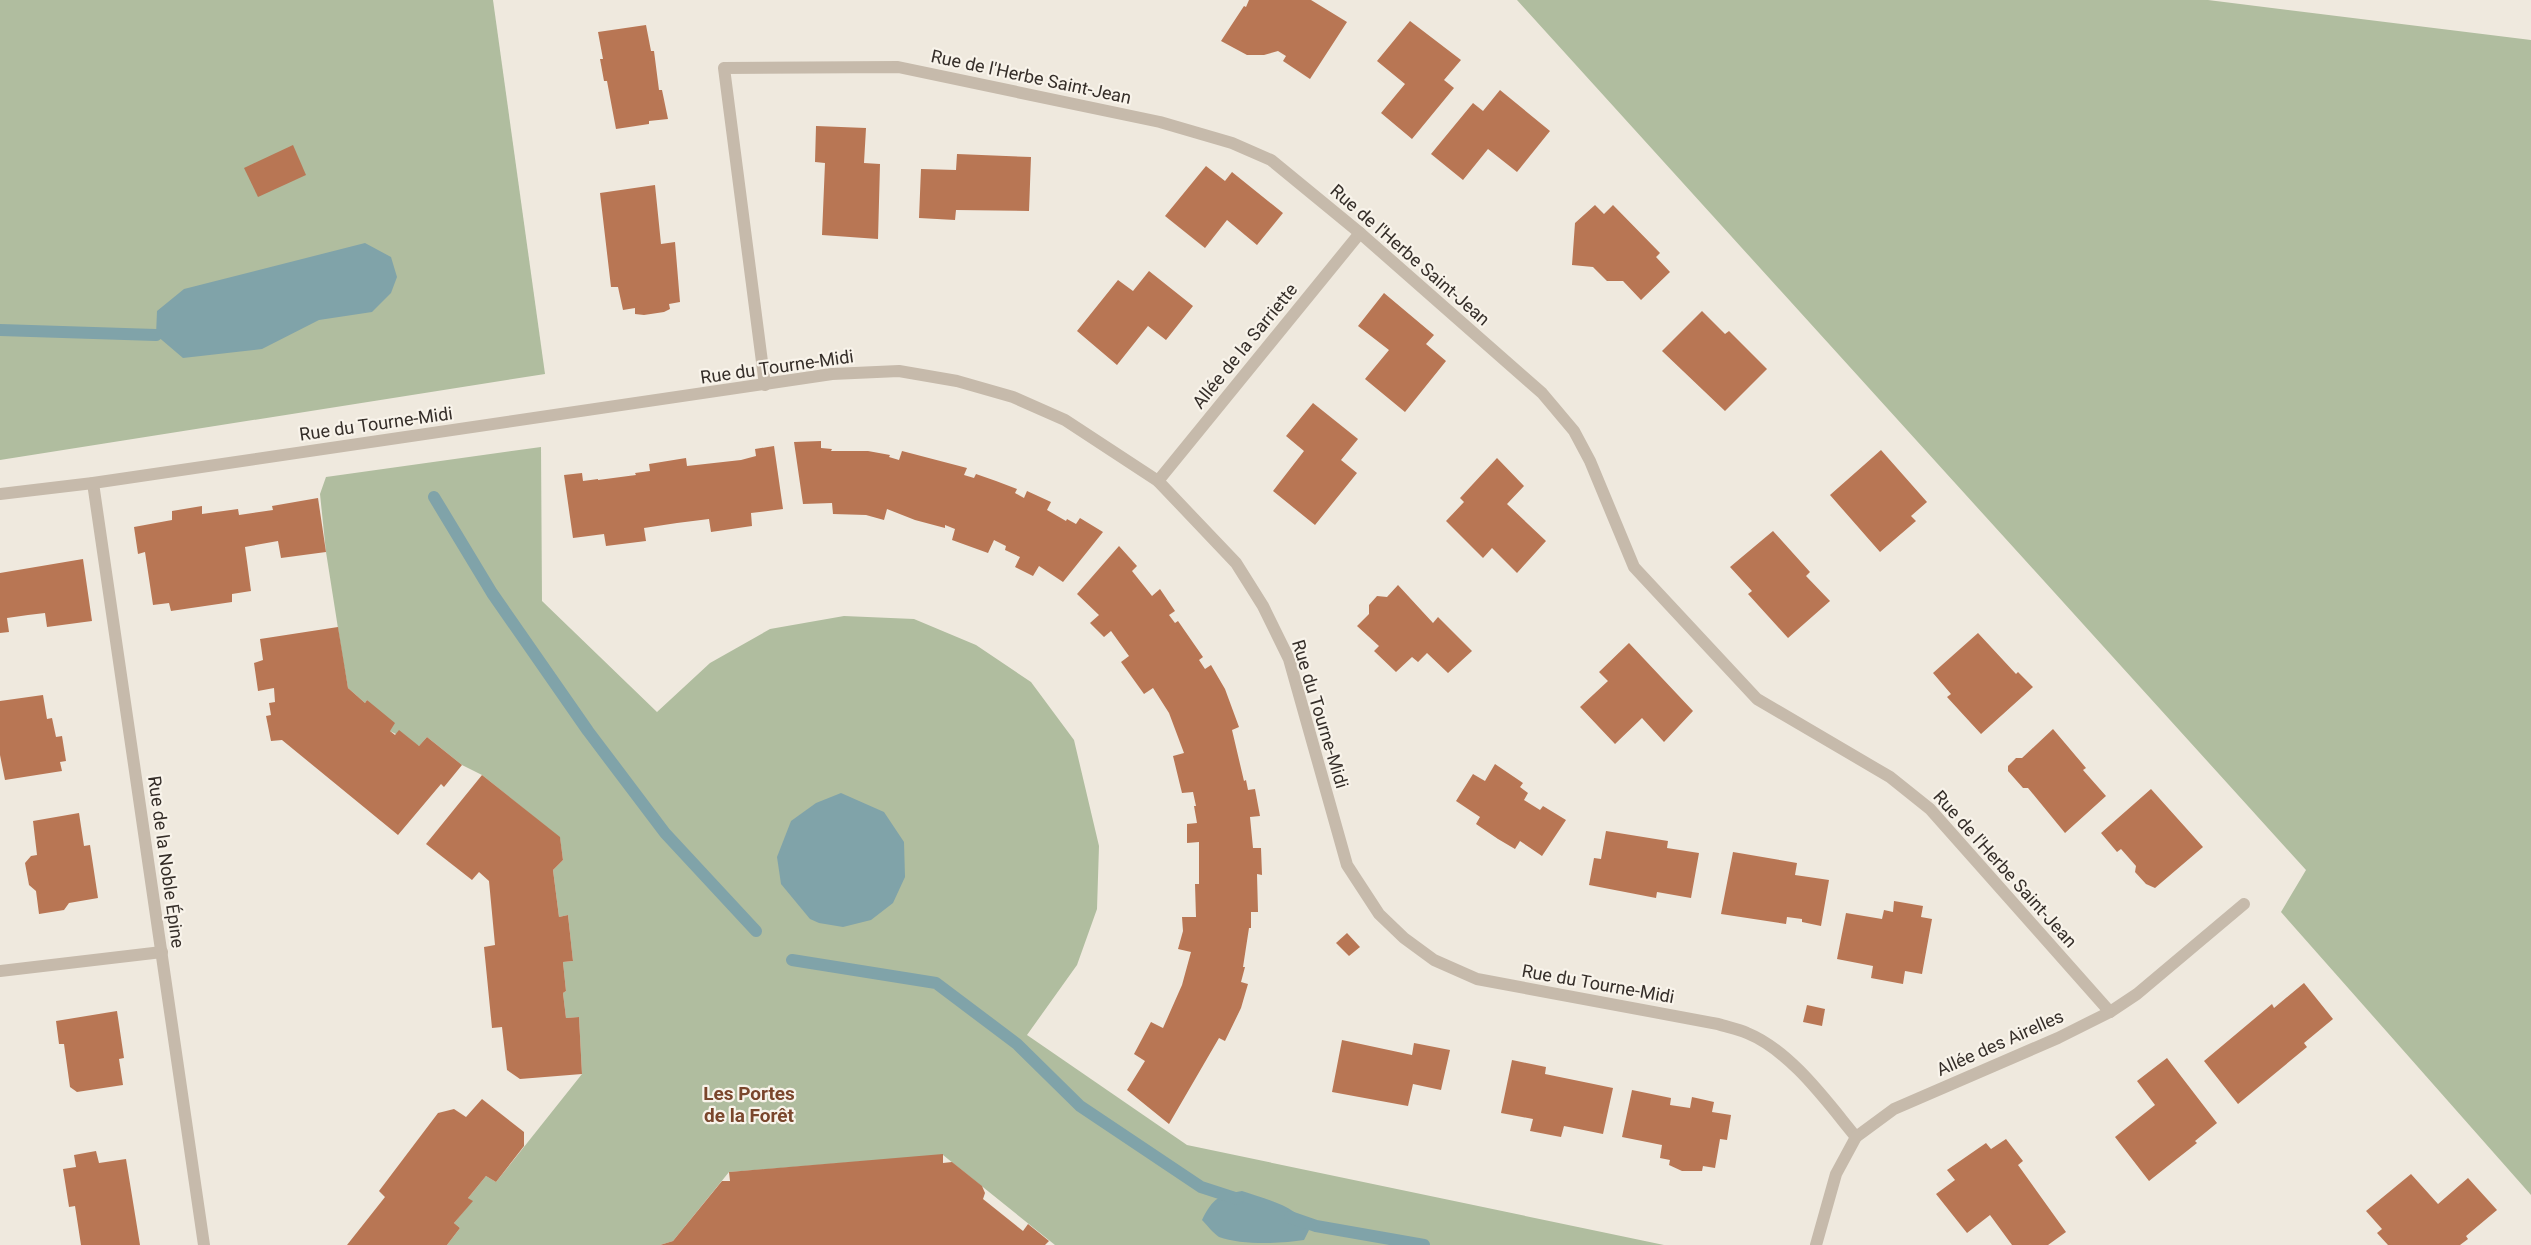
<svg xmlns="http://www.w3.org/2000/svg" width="2531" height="1245" font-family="Roboto,sans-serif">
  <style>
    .green { fill: #b0bd9f }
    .water { fill: #80a3a9 }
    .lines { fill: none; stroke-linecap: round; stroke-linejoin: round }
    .stream { stroke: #80a3a9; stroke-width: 12 }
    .building { fill: #b87654 }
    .lane { stroke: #c6baab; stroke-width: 12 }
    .street { stroke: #c6baab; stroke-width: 12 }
    .labels { text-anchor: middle; stroke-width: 4.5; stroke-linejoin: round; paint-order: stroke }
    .street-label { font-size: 18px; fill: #352e29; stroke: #f8f3ea }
    .neighbourhood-label { font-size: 19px; font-weight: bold; fill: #7a462c; stroke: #f8f3ea }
  </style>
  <rect width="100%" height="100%" fill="#efe9de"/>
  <g class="green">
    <polygon points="0,0 493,0 545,374 0,460"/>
    <polygon points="1517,0 2208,0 2531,40 2531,1195 2281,912 2306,870"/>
    <polygon points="541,447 542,601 657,712 710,663 770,629 844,616 914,619 976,645 1031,682 1074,740 1099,846 1097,909 1077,965 1027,1035 1187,1145 1664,1245 1055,1245 943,1155 729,1172 673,1241 660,1245 447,1245 460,1228 454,1223 472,1201 468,1198 486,1176 496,1182 582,1074 579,1017 566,1018 563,993 566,991 563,962 573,961 568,915 559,917 553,870 563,860 560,838 482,775 462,765 427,737 419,746 390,731 367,700 365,703 348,688 343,660 326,552 320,494 326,477"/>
  </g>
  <g class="water">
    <polygon points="365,243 391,257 397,277 391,293 372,312 319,320 262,349 183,358 156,335 157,311 184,289"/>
    <polygon points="841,793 884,812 904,842 905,877 893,903 871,920 843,927 819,923 810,919 781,884 777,857 791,821 816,803"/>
    <path d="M1242 1191C1265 1199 1300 1206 1309 1230L1304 1240C1279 1244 1241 1245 1219 1237 1213 1233 1207 1225 1202 1220 1213 1198 1219 1195 1242 1191Z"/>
  </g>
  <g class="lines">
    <g class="stream">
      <polyline points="0,330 156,335"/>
      <polyline points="434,497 492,593 588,731 665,833 756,931"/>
      <polyline points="792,960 936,983 1017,1044 1080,1106 1201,1187 1238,1199"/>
      <polyline points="1290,1217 1316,1226 1424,1245"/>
    </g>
  </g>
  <g class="building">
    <polygon points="1249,0 1311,0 1347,22 1310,79 1283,61 1286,56 1278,51 1264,55 1247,55 1221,41 1244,6 1246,7"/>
    <polygon points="1410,21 1461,60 1444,80 1454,88 1412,139 1381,113 1405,84 1377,61"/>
    <polygon points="646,25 651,51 654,51 659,90 662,90 668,119 649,121 649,124 616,129 607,81 604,81 600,59 603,59 598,32"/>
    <polygon points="1500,90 1550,131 1517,172 1488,149 1463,180 1431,154 1473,103 1483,111"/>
    <polygon points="816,126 866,128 864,163 880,164 878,239 822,235 825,163 815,162"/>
    <polygon points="293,145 306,175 258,197 244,168"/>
    <polygon points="957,154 1031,157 1029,211 956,210 955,220 919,218 921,169 956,170"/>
    <polygon points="1206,166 1225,181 1232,172 1283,213 1257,245 1227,220 1205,248 1165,216"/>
    <polygon points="655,185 661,244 675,242 680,302 669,304 670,309 664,312 644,315 635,314 635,308 623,310 618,287 611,287 600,193"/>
    <polygon points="1595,205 1604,214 1613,205 1660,253 1656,257 1670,272 1641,300 1623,281 1607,281 1593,267 1572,265 1575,223"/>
    <polygon points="1149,271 1193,306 1166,340 1148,326 1117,365 1077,331 1118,280 1133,291"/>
    <polygon points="1384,293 1434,335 1426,344 1446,361 1405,412 1365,379 1389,350 1358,326"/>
    <polygon points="1702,311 1725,334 1729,331 1767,369 1725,411 1662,351"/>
    <polygon points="1313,403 1358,439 1341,460 1357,473 1315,525 1273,491 1304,451 1286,436"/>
    <polygon points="821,441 821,448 832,449 831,451 868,451 890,455 889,457 899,460 902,451 967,468 964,475 974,478 976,474 996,481 1017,489 1015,493 1024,498 1027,491 1051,502 1047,510 1066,521 1067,519 1076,524 1080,518 1103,532 1063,582 1039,566 1033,576 1015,567 1020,557 1005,550 1006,546 994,540 988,553 952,540 955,529 945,525 945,528 915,520 887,509 884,520 866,515 833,514 832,503 803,504 794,442"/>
    <polygon points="774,446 783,509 751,513 752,526 711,532 709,519 677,523 644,528 646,541 606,546 604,534 573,538 564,475 582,473 583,481 598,479 598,480 636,475 635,473 650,471 649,464 686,458 687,466 741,460 756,456 755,449"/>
    <polygon points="1881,450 1927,502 1911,516 1916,521 1880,552 1830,495"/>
    <polygon points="1497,458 1524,486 1507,504 1546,541 1517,573 1492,548 1483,558 1446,521 1464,502 1460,498"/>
    <polygon points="318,498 326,552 281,558 278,541 245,547 251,591 232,594 232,602 171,611 169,603 153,605 145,552 138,554 134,527 172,520 172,511 202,506 202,514 238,509 239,515 273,510 272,506"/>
    <polygon points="1773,531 1810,572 1806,576 1830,601 1788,638 1748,594 1752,591 1730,567"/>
    <polygon points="1119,546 1137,566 1132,571 1152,596 1160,589 1175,611 1169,615 1175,623 1178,621 1203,657 1199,660 1205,669 1211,665 1225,689 1239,727 1232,730 1244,781 1246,780 1248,790 1255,789 1260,816 1250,817 1253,848 1261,848 1262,875 1257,874 1258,912 1251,912 1251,928 1249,928 1243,967 1245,967 1241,982 1248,984 1241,1008 1225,1041 1219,1038 1169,1124 1127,1090 1145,1061 1134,1054 1151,1022 1163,1028 1182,985 1191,952 1178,949 1183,931 1182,917 1196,917 1195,884 1199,884 1199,842 1187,843 1187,824 1197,823 1194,806 1196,806 1193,792 1182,793 1173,756 1184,753 1169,713 1153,688 1144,694 1121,662 1129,656 1111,631 1104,637 1090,623 1099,615 1077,594"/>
    <polygon points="83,559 92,621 47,627 45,613 28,615 7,618 9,632 0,633 0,573"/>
    <polygon points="1398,585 1433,623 1438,617 1472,651 1448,673 1427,653 1418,662 1412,657 1396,672 1374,651 1379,646 1357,626 1369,614 1369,605 1377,596 1387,597"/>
    <polygon points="338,627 348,688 365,703 367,700 395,723 390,731 395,735 399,730 419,746 427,737 462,765 444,787 441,784 398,835 282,740 271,741 266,716 271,715 269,703 275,702 274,688 258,691 254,663 263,660 260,639"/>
    <polygon points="1978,633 2016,674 2018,672 2033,687 1981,734 1947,697 1951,694 1933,673"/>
    <polygon points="1629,643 1693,711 1664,742 1642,718 1615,744 1580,707 1608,681 1599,672"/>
    <polygon points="43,695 47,719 52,718 56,737 62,736 66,761 60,762 62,771 5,780 0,755 0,701"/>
    <polygon points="2053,729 2086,768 2083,770 2106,796 2065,833 2028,788 2023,788 2008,771 2008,766 2016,758 2022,758"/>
    <polygon points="1495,764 1523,783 1520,787 1528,793 1524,800 1540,810 1543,806 1566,820 1542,856 1520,841 1515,849 1498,839 1476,824 1480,817 1456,801 1473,774 1485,781"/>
    <polygon points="482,775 560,837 563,860 553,870 559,917 568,915 573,961 563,962 566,991 563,993 566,1018 579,1017 582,1074 520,1079 507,1070 502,1027 492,1028 484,947 495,945 489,881 479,872 472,880 426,844"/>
    <polygon points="2151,789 2203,847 2155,888 2146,884 2135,872 2136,866 2121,849 2117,852 2101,833"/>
    <polygon points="79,813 84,846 90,845 98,898 69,903 64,910 39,914 36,891 29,885 25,863 31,856 37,855 33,821"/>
    <polygon points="1606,831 1668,841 1667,848 1699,853 1691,898 1657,892 1656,898 1589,885 1594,858 1601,859"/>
    <polygon points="1733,852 1797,863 1795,875 1829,880 1821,926 1802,922 1802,919 1787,917 1786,924 1721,914"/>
    <polygon points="1894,901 1923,906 1921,917 1932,919 1922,974 1905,971 1903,984 1871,978 1873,966 1837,959 1846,913 1882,919 1884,910 1893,912"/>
    <polygon points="1347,933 1360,947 1349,956 1336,943"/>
    <polygon points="2304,983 2333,1019 2304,1043 2307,1047 2238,1104 2204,1061 2272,1004 2274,1008"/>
    <polygon points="1807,1005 1825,1009 1822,1026 1803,1022"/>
    <polygon points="117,1011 124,1058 119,1059 123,1085 77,1092 70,1087 64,1044 59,1044 56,1021"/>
    <polygon points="1342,1040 1412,1055 1414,1043 1450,1050 1441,1090 1413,1084 1408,1106 1332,1092"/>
    <polygon points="2167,1058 2217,1123 2195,1141 2197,1143 2149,1181 2115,1137 2155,1105 2137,1081"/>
    <polygon points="1512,1060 1546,1067 1545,1074 1613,1088 1603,1134 1564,1126 1561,1137 1530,1131 1533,1119 1501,1113"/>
    <polygon points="1632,1090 1671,1098 1670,1105 1690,1108 1692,1097 1714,1102 1712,1112 1731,1115 1727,1140 1720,1139 1715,1168 1703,1166 1702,1171 1682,1171 1669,1165 1670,1160 1660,1158 1662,1145 1622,1137"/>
    <polygon points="482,1099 524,1132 524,1146 496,1182 486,1176 468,1198 473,1201 454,1223 460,1228 447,1245 347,1245 385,1197 379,1191 438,1113 454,1109 466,1117"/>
    <polygon points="2006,1139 2023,1161 2018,1165 2066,1232 2048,1245 2012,1245 1990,1215 1967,1233 1936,1194 1955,1180 1947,1170 1986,1143 1991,1149"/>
    <polygon points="96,1151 99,1163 126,1159 140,1245 81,1245 75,1206 69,1207 63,1169 76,1167 74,1155"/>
    <polygon points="943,1154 943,1163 952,1162 982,1186 985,1193 983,1199 1023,1231 1028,1224 1049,1241 1045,1245 660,1245 673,1241 722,1181 730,1181 729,1172"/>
    <polygon points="2411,1174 2438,1204 2468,1178 2497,1210 2466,1236 2468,1239 2460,1245 2388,1245 2377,1233 2382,1229 2366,1211"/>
  </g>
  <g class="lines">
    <g class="lane">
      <polyline points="1158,481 1360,233"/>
      <polyline points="0,971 162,952"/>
    </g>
    <g class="street">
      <polyline points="765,385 724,68 898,67 1160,122 1232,143 1271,160 1360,233 1542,393 1574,431 1590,461 1634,567 1757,699 1890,777 1930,809 2110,1012"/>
      <polyline points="93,483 204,1245"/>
      <path d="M0 494 93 483 832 374 899 371 957 381 1013 397 1065 420 1158 481 1236 563 1263 606 1289 659 1347 865 1379 914 1404 938 1434 960 1477 979 1718 1024C1727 1027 1738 1029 1747 1033 1791 1051 1827 1102 1856 1137"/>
      <polyline points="1816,1245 1836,1174 1856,1137 1894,1109 2058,1038 2110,1012 2137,994 2244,904"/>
    </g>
  </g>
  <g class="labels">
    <g class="street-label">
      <text transform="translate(1031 77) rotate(12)" y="6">Rue de l'Herbe Saint-Jean</text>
      <text transform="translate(1410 255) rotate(41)" y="6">Rue de l'Herbe Saint-Jean</text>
      <text transform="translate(1245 346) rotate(-51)" y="6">Allée de la Sarriette</text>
      <text transform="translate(777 367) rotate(-8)" y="6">Rue du Tourne-Midi</text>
      <text transform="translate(376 424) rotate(-8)" y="6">Rue du Tourne-Midi</text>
      <text transform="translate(1320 714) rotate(73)" y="6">Rue du Tourne-Midi</text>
      <text transform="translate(166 862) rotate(82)" y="6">Rue de la Noble Épine</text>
      <text transform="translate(2005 869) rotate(48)" y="6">Rue de l'Herbe Saint-Jean</text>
      <text transform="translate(1598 984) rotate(10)" y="6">Rue du Tourne-Midi</text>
      <text transform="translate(2000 1043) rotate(-24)" y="6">Allée des Airelles</text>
    </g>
    <g class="neighbourhood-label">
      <text x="749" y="1100">Les Portes<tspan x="749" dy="22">de la Forêt</tspan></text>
    </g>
  </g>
</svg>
